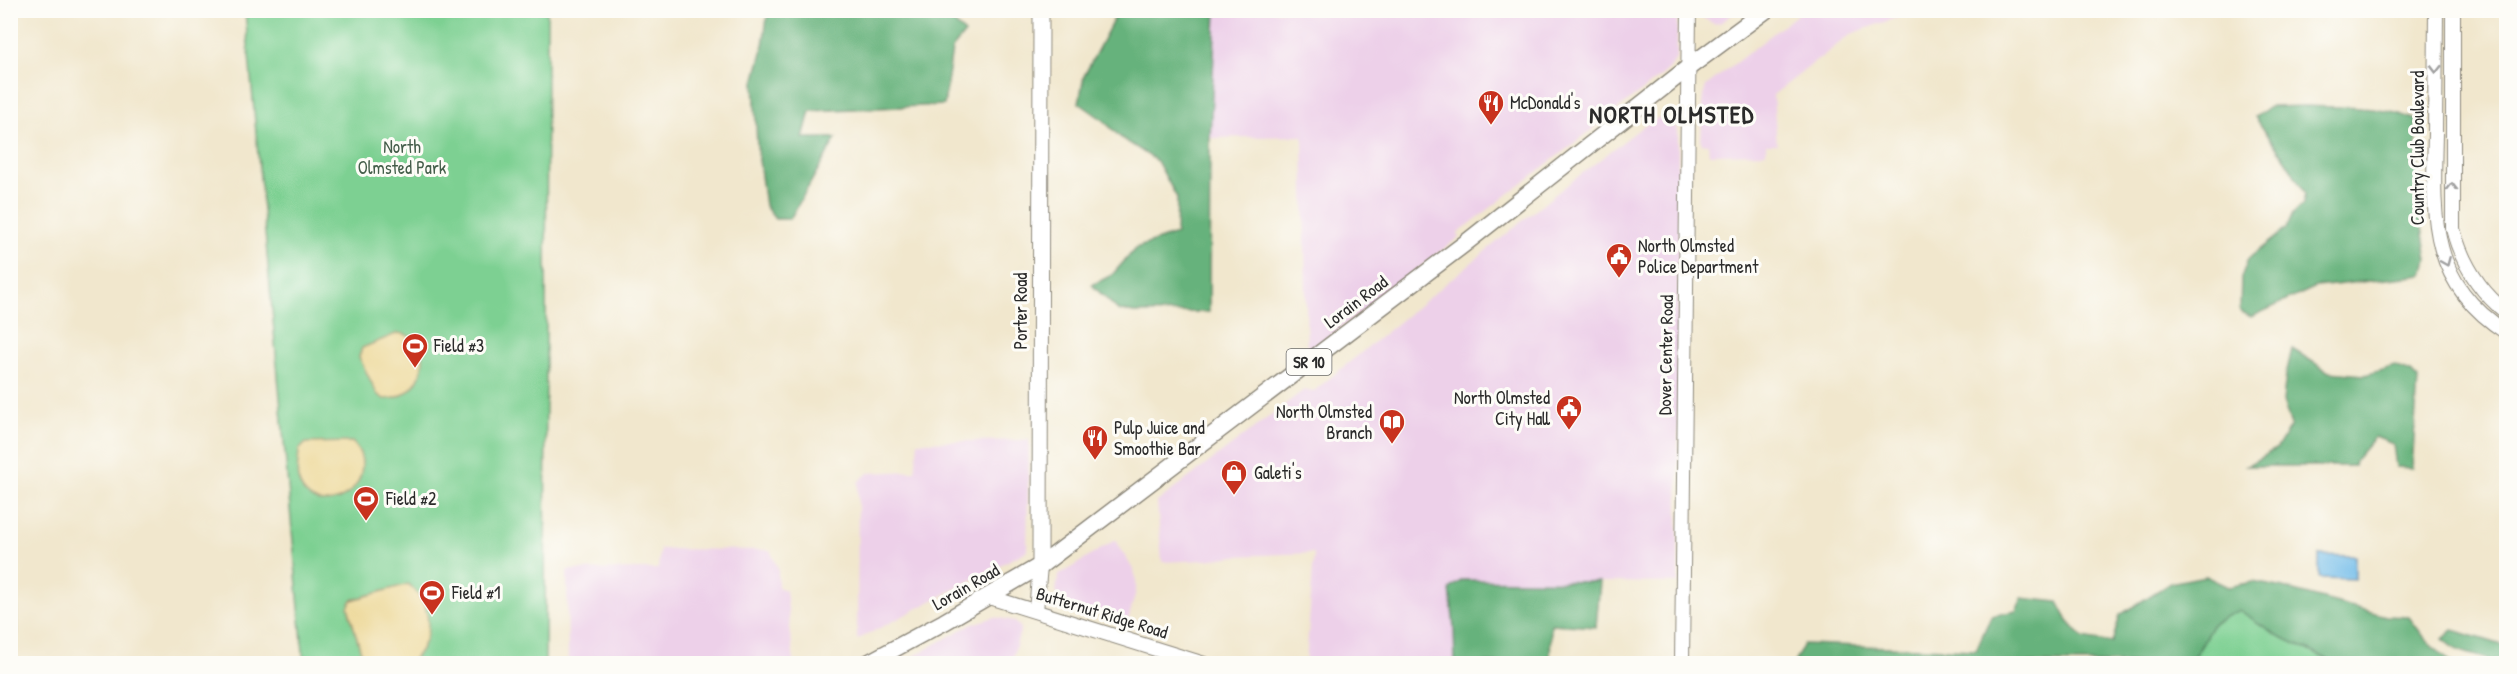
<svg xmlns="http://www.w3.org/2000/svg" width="2517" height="674" font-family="'Patrick Hand',sans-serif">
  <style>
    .built { fill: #edd0e9 }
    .green { fill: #7dd092; stroke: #547e5e; stroke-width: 1.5 }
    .forest { fill: #66b27c; stroke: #486e54; stroke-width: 1.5 }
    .sand { fill: #eeda9e; stroke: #8c8264; stroke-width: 1.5 }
    .water { fill: #70bbe9; stroke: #4e738a; stroke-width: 1.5 }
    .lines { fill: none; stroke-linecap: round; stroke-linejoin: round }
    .tertiary-casing { stroke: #8e897c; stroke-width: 16 }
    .secondary-casing { stroke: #8e897c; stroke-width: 17 }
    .primary-casing { stroke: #8e897c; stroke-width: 19 }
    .tertiary { stroke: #fff; stroke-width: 14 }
    .secondary { stroke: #fff; stroke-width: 15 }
    .primary { stroke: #fff; stroke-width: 16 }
    .oneway { stroke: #a0a0a0 }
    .labels { text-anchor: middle; stroke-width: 6; stroke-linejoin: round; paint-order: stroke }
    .shield { fill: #fdfcf7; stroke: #6a6a68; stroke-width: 1.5 }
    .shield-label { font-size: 16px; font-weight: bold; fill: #2b2b2b }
    .poi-label { font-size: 18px; fill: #2b2b2b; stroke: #fdfcf7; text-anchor: start }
    .park-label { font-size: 18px; fill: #445d4a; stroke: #fdfcf7 }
    .street-label { font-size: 18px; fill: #2b2b2b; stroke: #fdfcf7 }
    .district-label { font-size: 24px; font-weight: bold; letter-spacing: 1.5px; fill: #2b2b2b; stroke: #fdfcf7 }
  </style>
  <rect width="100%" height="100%" fill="#fdfcf7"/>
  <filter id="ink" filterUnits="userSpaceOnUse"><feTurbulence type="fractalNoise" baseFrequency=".0167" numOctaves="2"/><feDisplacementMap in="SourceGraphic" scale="12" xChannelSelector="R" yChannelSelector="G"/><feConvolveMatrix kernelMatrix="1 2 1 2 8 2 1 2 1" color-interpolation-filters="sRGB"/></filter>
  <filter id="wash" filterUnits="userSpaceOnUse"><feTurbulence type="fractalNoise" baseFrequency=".008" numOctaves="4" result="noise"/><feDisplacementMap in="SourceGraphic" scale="24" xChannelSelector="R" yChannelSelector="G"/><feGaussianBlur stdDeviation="1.35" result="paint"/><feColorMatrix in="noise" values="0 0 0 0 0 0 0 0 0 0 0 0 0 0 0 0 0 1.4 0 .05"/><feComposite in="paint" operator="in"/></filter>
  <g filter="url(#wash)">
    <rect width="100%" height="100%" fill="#f1e7cd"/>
    <g class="built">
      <polygon points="1803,10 1915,11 1851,34 1773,95 1777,144 1766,144 1766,153 1709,154 1708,144 1701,143 1703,96 1706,86"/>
      <polygon points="1216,11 1677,11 1677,57 1670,68 1661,76 1458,233 1459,237 1307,354 1303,136 1210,138"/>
      <polygon points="1700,11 1700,10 1737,11 1722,22 1714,24 1703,18"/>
      <polygon points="1658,118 1676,127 1678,136 1678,583 1462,580 1459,663 1306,663 1314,553 1236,556 1205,560 1162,562 1157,502 1304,390 1313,392 1558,192 1642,127"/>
      <polygon points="1029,440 1027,551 857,640 858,482 868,473 915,471 918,442"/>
      <polygon points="1115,540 1134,571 1136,578 1136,591 1128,621 1059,603 1056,592 1058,576"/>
      <polygon points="660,549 770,550 778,569 778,587 786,590 794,663 568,663 567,570 658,569"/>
      <polygon points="994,617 1014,621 1021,628 1011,663 881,664 904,655 907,660 970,625"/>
    </g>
    <g class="green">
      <polygon points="245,11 547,11 545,663 304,663"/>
      <path d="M2239 610 2275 634 2335 663 2182 664C2197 659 2206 638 2212 624Z"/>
    </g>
    <g class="forest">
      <polygon points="768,11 941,11 965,33 952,49 944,105 810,111 803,138 836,138 790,219 775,219 765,206 757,145 754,82 762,52"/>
      <polygon points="1118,11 1216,11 1210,138 1209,312 1134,313 1118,310 1092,285 1112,275 1136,248 1176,234 1177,198 1157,161 1120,137 1103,120 1079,103 1084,76"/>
      <path d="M2307 106C2343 108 2383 105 2416 120L2419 207 2427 260 2423 275 2316 287 2251 317 2240 311 2241 278 2248 259 2286 229 2292 215 2303 204 2305 193 2288 164 2255 117 2270 107Z"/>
      <polygon points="2292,349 2329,372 2365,375 2395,366 2411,372 2418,379 2412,468 2396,467 2393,444 2375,437 2355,460 2354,466 2246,466 2277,448 2291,425 2283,401 2286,375"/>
      <polygon points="10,549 16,596 16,634 11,640"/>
      <path d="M2205 576 2228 587 2253 582 2279 587 2386 616 2409 617 2424 637 2452 663H2335L2275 634 2239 610 2212 624C2206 637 2197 659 2182 663H1794L1804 644 1976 650 1991 616 2016 611 2022 598 2058 602 2068 621 2083 638 2112 643 2120 615 2170 583Z"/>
      <polygon points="1462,580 1600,582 1596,627 1551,624 1550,663 1455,663 1454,628 1450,589"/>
      <path d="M2453 630 2506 646V663C2499 664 2462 652 2454 648 2450 646 2446 642 2443 639Z"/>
    </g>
    <g class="sand">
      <path d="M398 333C440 337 425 401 384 399L377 394 359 357 362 348Z"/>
      <path d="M352 442C359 448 363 458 362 467 359 505 307 516 298 479 296 471 299 459 299 450L306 443Z"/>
      <path d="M408 584C430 601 435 632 417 655 415 658 411 662 407 664 395 667 377 664 364 663L348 607 352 600Z"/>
    </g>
    <polygon class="water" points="2319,555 2355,556 2355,579 2319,578"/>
  </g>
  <g filter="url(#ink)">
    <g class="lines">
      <g class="tertiary-casing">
        <g id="tertiary">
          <path d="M2436 10C2436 52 2435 93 2435 134 2433 215 2428 282 2506 332"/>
          <path d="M2453 10V229C2462 263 2478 290 2506 312"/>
          <polyline points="989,597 1204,664"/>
          <polyline points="1036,611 1040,566"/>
          <polyline points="1682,664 1689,10"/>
        </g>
      </g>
      <g class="secondary-casing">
        <polyline id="secondary" points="1040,566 1041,10"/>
      </g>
      <g class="primary-casing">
        <polyline id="primary" points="866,664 944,622 1040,566 1463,245 1689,67 1766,10"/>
      </g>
      <use href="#tertiary" class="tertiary"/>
      <use href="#secondary" class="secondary"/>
      <use href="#primary" class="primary"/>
    </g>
    <defs><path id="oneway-chevron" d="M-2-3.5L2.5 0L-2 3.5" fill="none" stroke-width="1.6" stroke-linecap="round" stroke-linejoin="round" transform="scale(1.5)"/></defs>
    <g class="oneway">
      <use href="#oneway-chevron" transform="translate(2436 69) rotate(91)"/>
      <use href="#oneway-chevron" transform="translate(2452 187) rotate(-90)"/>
      <use href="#oneway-chevron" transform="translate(2446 262) rotate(67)"/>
    </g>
  </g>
  <defs>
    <g id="restaurant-pin" transform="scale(1.35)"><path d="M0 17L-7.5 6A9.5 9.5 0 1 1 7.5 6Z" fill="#c8321e" stroke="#fdfcf7"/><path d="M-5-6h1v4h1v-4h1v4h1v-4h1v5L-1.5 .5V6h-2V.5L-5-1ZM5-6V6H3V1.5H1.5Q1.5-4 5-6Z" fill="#fff"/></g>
    <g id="civic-pin" transform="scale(1.35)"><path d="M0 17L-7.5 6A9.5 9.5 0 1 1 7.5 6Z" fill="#c8321e" stroke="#fdfcf7"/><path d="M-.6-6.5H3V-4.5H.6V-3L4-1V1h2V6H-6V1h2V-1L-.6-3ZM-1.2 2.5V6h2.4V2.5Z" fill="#fff"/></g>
    <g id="stadium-pin" transform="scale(1.35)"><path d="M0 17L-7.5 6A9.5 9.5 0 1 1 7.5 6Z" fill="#c8321e" stroke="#fdfcf7"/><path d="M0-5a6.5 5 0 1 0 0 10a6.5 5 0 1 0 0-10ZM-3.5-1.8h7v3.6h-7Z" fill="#fff"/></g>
    <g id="library-pin" transform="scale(1.35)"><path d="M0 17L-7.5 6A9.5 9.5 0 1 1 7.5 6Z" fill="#c8321e" stroke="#fdfcf7"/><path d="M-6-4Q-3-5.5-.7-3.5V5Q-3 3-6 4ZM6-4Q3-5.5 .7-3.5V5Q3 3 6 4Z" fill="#fff"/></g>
    <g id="shop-pin" transform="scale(1.35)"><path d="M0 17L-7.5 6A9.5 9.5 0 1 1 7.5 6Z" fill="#c8321e" stroke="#fdfcf7"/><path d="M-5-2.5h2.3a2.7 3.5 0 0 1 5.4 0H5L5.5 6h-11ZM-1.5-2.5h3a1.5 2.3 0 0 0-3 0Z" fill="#fff"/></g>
  </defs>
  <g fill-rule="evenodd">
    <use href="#restaurant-pin" x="1491" y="103"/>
    <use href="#civic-pin" x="1619" y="256"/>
    <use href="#stadium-pin" x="415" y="346"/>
    <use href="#civic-pin" x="1569" y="408"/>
    <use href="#library-pin" x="1392" y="422"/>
    <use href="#restaurant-pin" x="1095" y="438"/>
    <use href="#shop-pin" x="1234" y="473"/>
    <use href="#stadium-pin" x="366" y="499"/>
    <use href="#stadium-pin" x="432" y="593"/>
  </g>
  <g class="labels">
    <rect class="shield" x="1286.5" y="349" width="45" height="26" rx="4.5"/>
    <g class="shield-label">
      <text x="1309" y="368">SR 10</text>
    </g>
    <g class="poi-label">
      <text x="1510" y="109">McDonald's</text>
      <text x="1638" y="252">North Olmsted<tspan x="1638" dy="21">Police Department</tspan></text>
      <text x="434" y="352">Field #3</text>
      <text x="1550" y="404" text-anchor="end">North Olmsted<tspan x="1550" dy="21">City Hall</tspan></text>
      <text x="1372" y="418" text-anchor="end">North Olmsted<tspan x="1372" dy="21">Branch</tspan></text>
      <text x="1114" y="434">Pulp Juice and<tspan x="1114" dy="21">Smoothie Bar</tspan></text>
      <text x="1254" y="479">Galeti's</text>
      <text x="386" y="505">Field #2</text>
      <text x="452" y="599">Field #1</text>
    </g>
    <g class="park-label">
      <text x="402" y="153">North<tspan x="402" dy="21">Olmsted Park</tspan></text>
    </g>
    <g class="street-label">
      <text transform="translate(2418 148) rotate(-90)" y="6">Country Club Boulevard</text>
      <text transform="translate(1356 302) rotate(-37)" y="6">Lorain Road</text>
      <text transform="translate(1021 311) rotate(-90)" y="6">Porter Road</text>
      <text transform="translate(1666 355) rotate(-89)" y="6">Dover Center Road</text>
      <text transform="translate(966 587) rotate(-30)" y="6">Lorain Road</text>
      <text transform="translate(1102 613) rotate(17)" y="6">Butternut Ridge Road</text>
    </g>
    <g class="district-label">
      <text x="1672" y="123">NORTH OLMSTED</text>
    </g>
  </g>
  <rect width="2517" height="674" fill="none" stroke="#fdfcf7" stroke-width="36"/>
</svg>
